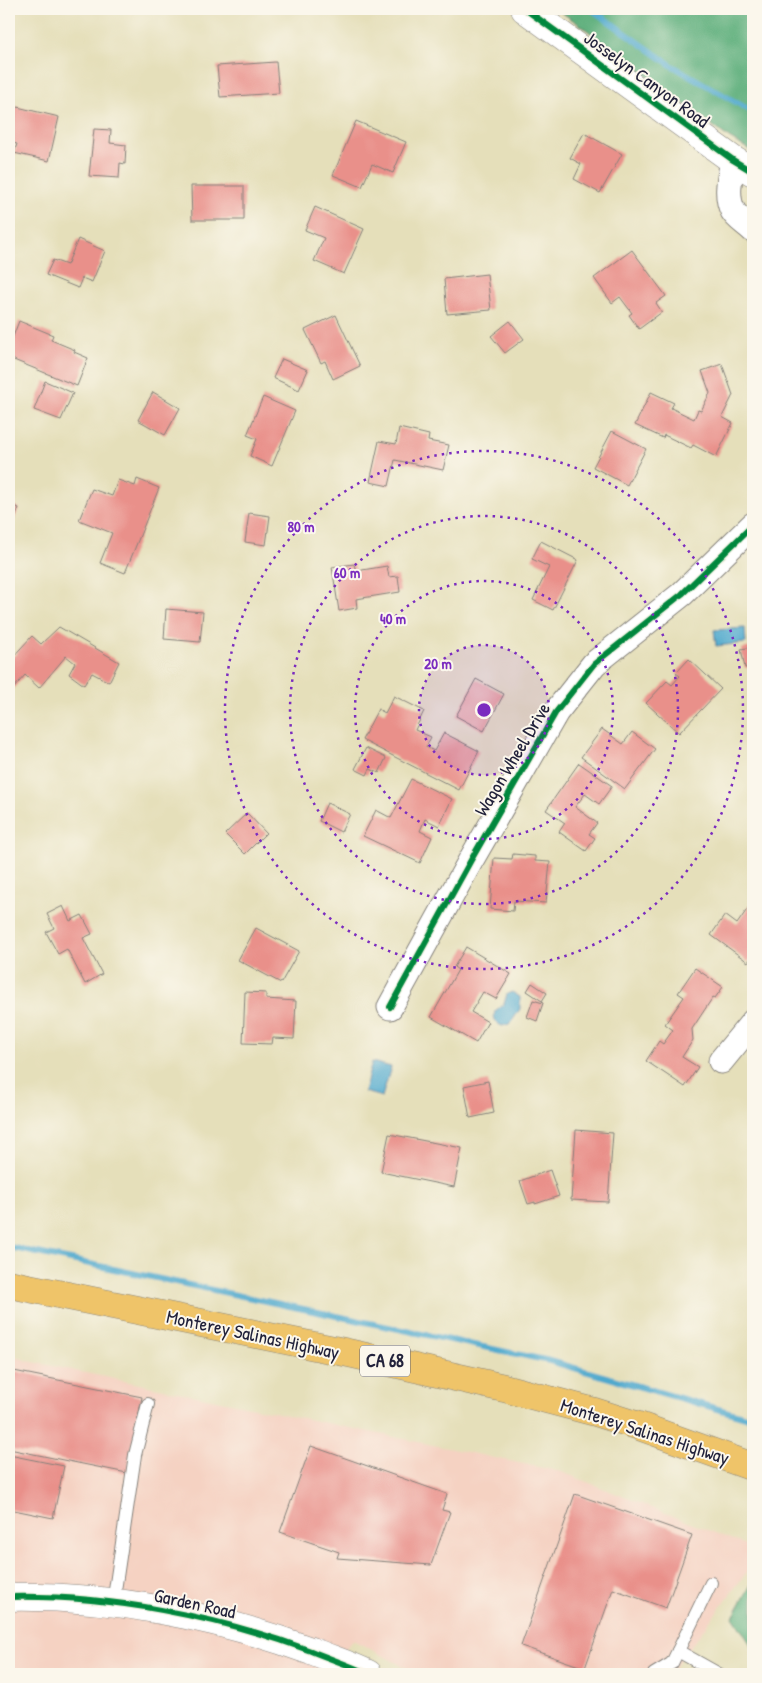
<svg xmlns="http://www.w3.org/2000/svg" width="762" height="1683" font-family="'Patrick Hand',sans-serif">
  <style>
    .built { fill: #f5d2c2 }
    .forest { fill: #5cae7a; stroke: #3f685a }
    .water { fill: #4fa9cd; stroke: #386684 }
    .lines { fill: none; stroke-linecap: round; stroke-linejoin: round }
    .stream { stroke: #4fa9cd; stroke-width: 6 }
    .building { fill: #e9908a }
    .service-casing { stroke: #84807a; stroke-width: 14 }
    .minor-casing { stroke: #84807a; stroke-width: 27 }
    .tertiary-casing { stroke: #84807a; stroke-width: 29 }
    .trunk-casing { stroke: #84807a; stroke-width: 29 }
    .service { stroke: #fff; stroke-width: 12 }
    .minor { stroke: #fff; stroke-width: 25 }
    .tertiary { stroke: #fff; stroke-width: 28 }
    .trunk { stroke: #efc469; stroke-width: 28 }
    .cycleway-casing { stroke: #fbf7ec; stroke-width: 9 }
    .cycleway { stroke: #00873e; stroke-width: 6 }
    .ring { fill: none; stroke: #7b2cbf; stroke-width: 2.5; stroke-dasharray: 2.5 5 }
    .labels { text-anchor: middle; stroke-width: 4; stroke-linejoin: round; paint-order: stroke }
    .shield { fill: #fbf7ec; stroke: #636270; stroke-width: 1 }
    .shield-label { font-size: 18px; font-weight: bold; fill: #22223b }
    .street-label { font-size: 19px; fill: #22223b; stroke: #fbf7ec }
    .centre { fill: #7b2cbf; stroke: #fbf7ec; stroke-width: 2.5 }
    .ring-label { font-size: 15px; text-anchor: middle; font-weight: bold; fill: #7b2cbf; stroke: #fbf7ec; stroke-width: 4; stroke-linejoin: round; paint-order: stroke }
  </style>
  <rect width="100%" height="100%" fill="#fbf7ec"/>
  <filter id="ink" filterUnits="userSpaceOnUse"><feTurbulence type="fractalNoise" baseFrequency=".02" numOctaves="2"/><feDisplacementMap in="SourceGraphic" scale="10" xChannelSelector="R" yChannelSelector="G"/><feConvolveMatrix kernelMatrix="1 2 1 2 8 2 1 2 1" color-interpolation-filters="sRGB"/></filter>
  <filter id="wash" filterUnits="userSpaceOnUse"><feTurbulence type="fractalNoise" baseFrequency=".0096" numOctaves="4" result="noise"/><feDisplacementMap in="SourceGraphic" scale="20" xChannelSelector="R" yChannelSelector="G"/><feGaussianBlur stdDeviation="1.12" result="paint"/><feColorMatrix in="noise" values="0 0 0 0 0 0 0 0 0 0 0 0 0 0 0 0 0 1.4 0 .05"/><feComposite in="paint" operator="in"/></filter>
  <g filter="url(#wash)">
    <rect width="100%" height="100%" fill="#e5dfba"/>
    <polygon class="built" points="9,1354 28,1361 562,1472 753,1548 753,1564 670,1674 418,1674 353,1640 322,1674 9,1674"/>
    <g class="forest">
      <polygon points="556,9 753,9 753,152 729,138 579,24"/>
      <polygon points="753,1581 753,1648 733,1617"/>
    </g>
    <g class="water">
      <polygon points="745,628 746,643 716,646 714,630"/>
      <path d="M512 992 520 997V1009L510 1024 502 1026C495 1023 493 1018 495 1011L504 1004 507 994Z"/>
      <polygon points="372,1062 391,1067 382,1097 364,1092"/>
    </g>
    <g class="lines">
      <g class="stream">
        <polyline points="591,9 671,65 753,112"/>
        <polyline points="9,1247 550,1361 753,1419"/>
      </g>
    </g>
    <g id="blocks">
      <g class="building">
        <polygon points="276,62 279,93 220,97 217,66"/>
        <polygon points="9,105 59,117 49,161 14,153 17,144 9,142"/>
        <polygon points="356,121 406,142 393,173 372,164 362,187 333,175"/>
        <polygon points="94,129 111,130 110,143 126,145 125,164 120,163 119,178 89,176"/>
        <polygon points="584,133 622,154 600,193 574,179 581,164 570,158"/>
        <polygon points="191,186 244,186 244,220 192,220"/>
        <polygon points="315,207 364,229 344,274 314,261 324,238 305,230"/>
        <polygon points="78,239 105,251 92,282 82,278 78,288 46,275 53,260 67,265"/>
        <polygon points="632,250 666,296 656,303 662,312 639,329 629,315 632,313 620,297 612,303 594,278"/>
        <polygon points="487,274 491,310 447,314 444,279"/>
        <polygon points="336,315 360,366 333,379 325,361 321,363 305,330"/>
        <polygon points="19,321 53,335 51,340 75,350 74,352 88,358 77,386 9,358 9,347"/>
        <polygon points="510,321 524,339 505,353 491,336"/>
        <polygon points="282,359 308,370 299,390 273,378"/>
        <polygon points="722,364 733,395 722,417 733,423 716,457 693,445 691,448 664,435 663,438 635,425 651,392 674,403 671,408 694,419 698,410 701,411 710,393 702,371"/>
        <polygon points="45,381 73,393 61,420 34,410"/>
        <polygon points="153,392 180,408 165,435 138,420"/>
        <polygon points="263,397 295,411 272,466 250,456 257,439 247,435"/>
        <polygon points="399,428 429,435 428,441 449,445 443,470 395,460 389,486 370,482 379,441 396,444"/>
        <polygon points="612,431 646,449 627,485 593,467"/>
        <polygon points="137,479 159,488 125,573 100,563 112,533 79,520 92,489 112,496 118,480 135,486"/>
        <polygon points="9,503 19,508 9,533"/>
        <polygon points="249,513 270,516 266,545 245,542"/>
        <polygon points="541,541 578,560 553,610 533,600 549,567 532,559"/>
        <polygon points="354,564 356,571 387,566 389,577 398,576 400,592 356,599 357,608 339,611 332,567"/>
        <polygon points="166,609 203,612 200,642 164,639"/>
        <polygon points="59,627 119,662 109,682 92,673 84,685 69,674 75,663 66,656 39,688 25,675 13,689 9,685 9,661 32,636 41,644"/>
        <polygon points="753,647 753,667 745,668 741,649"/>
        <polygon points="689,659 721,689 679,733 646,703 667,681 672,685 680,676 676,673"/>
        <polygon points="476,679 504,694 484,731 456,716"/>
        <polygon points="394,696 424,711 415,730 431,737 426,747 434,751 444,733 479,751 459,790 362,740 378,709 385,713"/>
        <polygon points="602,729 623,744 632,732 655,749 625,789 581,757"/>
        <polygon points="366,748 386,758 379,773 370,769 367,775 355,769"/>
        <polygon points="579,763 612,786 599,804 585,794 575,807 597,823 589,834 595,838 586,851 559,832 565,823 546,810"/>
        <polygon points="411,779 452,799 439,826 425,819 420,831 432,837 420,863 363,836 376,810 391,818"/>
        <polygon points="327,803 350,814 341,832 319,821"/>
        <polygon points="247,813 266,833 245,854 225,834"/>
        <polygon points="513,854 535,856 535,861 550,862 546,903 514,901 513,911 490,909 494,858 512,859"/>
        <polygon points="753,901 753,955 748,962 711,935 725,915 737,924"/>
        <polygon points="63,906 70,921 82,915 92,934 83,938 102,974 85,984 67,949 58,954 46,932 54,928 47,914"/>
        <polygon points="256,928 299,951 281,983 238,960"/>
        <polygon points="466,947 511,974 496,999 483,992 471,1012 488,1022 476,1043 431,1017 458,970 454,967"/>
        <polygon points="695,968 723,987 715,998 713,997 692,1029 693,1040 682,1057 698,1067 685,1087 646,1061 659,1041 663,1044 673,1030 665,1024 684,997 678,993"/>
        <polygon points="532,983 547,993 542,1001 527,991"/>
        <polygon points="245,992 266,993 266,999 296,1001 294,1039 273,1038 272,1044 243,1043"/>
        <polygon points="533,1000 543,1003 537,1021 527,1017"/>
        <polygon points="488,1081 494,1113 470,1118 464,1086"/>
        <polygon points="576,1130 613,1133 608,1202 571,1200"/>
        <polygon points="389,1134 462,1148 454,1187 381,1172"/>
        <polygon points="550,1170 559,1196 535,1204 535,1202 528,1204 520,1181"/>
        <polygon points="9,1370 142,1397 127,1473 9,1449"/>
        <polygon points="311,1446 447,1494 442,1510 450,1512 431,1565 337,1558 339,1552 280,1532"/>
        <polygon points="9,1455 64,1466 53,1518 9,1509"/>
        <polygon points="575,1494 692,1535 666,1608 613,1589 585,1668 521,1646"/>
      </g>
    </g>
  </g>
  <g filter="url(#ink)">
    <use href="#blocks" fill-opacity="0" stroke="#84807a" stroke-width="1"/>
    <g class="lines">
      <g class="service-casing">
        <g id="service">
          <polyline points="113,1604 135,1455 148,1404"/>
          <polyline points="678,1651 719,1674"/>
          <polyline points="654,1674 672,1663 711,1583"/>
        </g>
      </g>
      <g class="minor-casing">
        <g id="minor">
          <path d="M733 160C730 177 725 196 733 211 737 218 747 224 753 230"/>
          <polyline points="390,1007 471,860 556,712 594,664 682,594 753,525"/>
          <polyline points="721,1061 753,1022"/>
        </g>
      </g>
      <g class="tertiary-casing">
        <g id="tertiary">
          <polyline points="525,9 733,160 753,172"/>
          <path d="M9 1597C109 1595 217 1616 311 1651 330 1659 350 1665 368 1674"/>
        </g>
      </g>
      <g class="trunk-casing">
        <polyline id="trunk" points="9,1284 344,1352 504,1388 595,1412 639,1426 753,1467"/>
      </g>
      <use href="#service" class="service"/>
      <use href="#minor" class="minor"/>
      <use href="#tertiary" class="tertiary"/>
      <use href="#trunk" class="trunk"/>
      <g class="cycleway-casing">
        <g id="cycleway">
          <polyline points="525,9 733,160 753,172"/>
          <polyline points="390,1007 471,860 556,712 594,664 682,594 753,525"/>
          <path d="M9 1597C109 1595 217 1616 311 1651 330 1659 350 1665 368 1674"/>
        </g>
      </g>
      <use href="#cycleway" class="cycleway"/>
    </g>
  </g>
  <circle cx="484" cy="710" r="65" fill="#7b2cbf" fill-opacity=".12"/>
  <g class="ring">
    <circle cx="484" cy="710" r="65"/>
    <circle cx="484" cy="710" r="129"/>
    <circle cx="484" cy="710" r="194"/>
    <circle cx="484" cy="710" r="259"/>
  </g>
  <g class="labels">
    <rect class="shield" x="360" y="1345.5" width="50" height="31" rx="4"/>
    <g class="shield-label">
      <text x="385" y="1367">CA 68</text>
    </g>
    <g class="street-label">
      <text transform="translate(647 79) rotate(36)" y="7">Josselyn Canyon Road</text>
      <text transform="translate(512 759) rotate(-59)" y="7">Wagon Wheel Drive</text>
      <text transform="translate(253 1334) rotate(12)" y="7">Monterey Salinas Highway</text>
      <text transform="translate(645 1431) rotate(18)" y="7">Monterey Salinas Highway</text>
      <text transform="translate(195 1603) rotate(12)" y="7">Garden Road</text>
    </g>
  </g>
  <circle cx="484" cy="710" r="8" class="centre"/>
  <g class="ring-label">
    <text x="301" y="532">80 m</text>
    <text x="347" y="578">60 m</text>
    <text x="393" y="624">40 m</text>
    <text x="438" y="669">20 m</text>
  </g>
  <rect width="762" height="1683" fill="none" stroke="#fbf7ec" stroke-width="30"/>
</svg>
